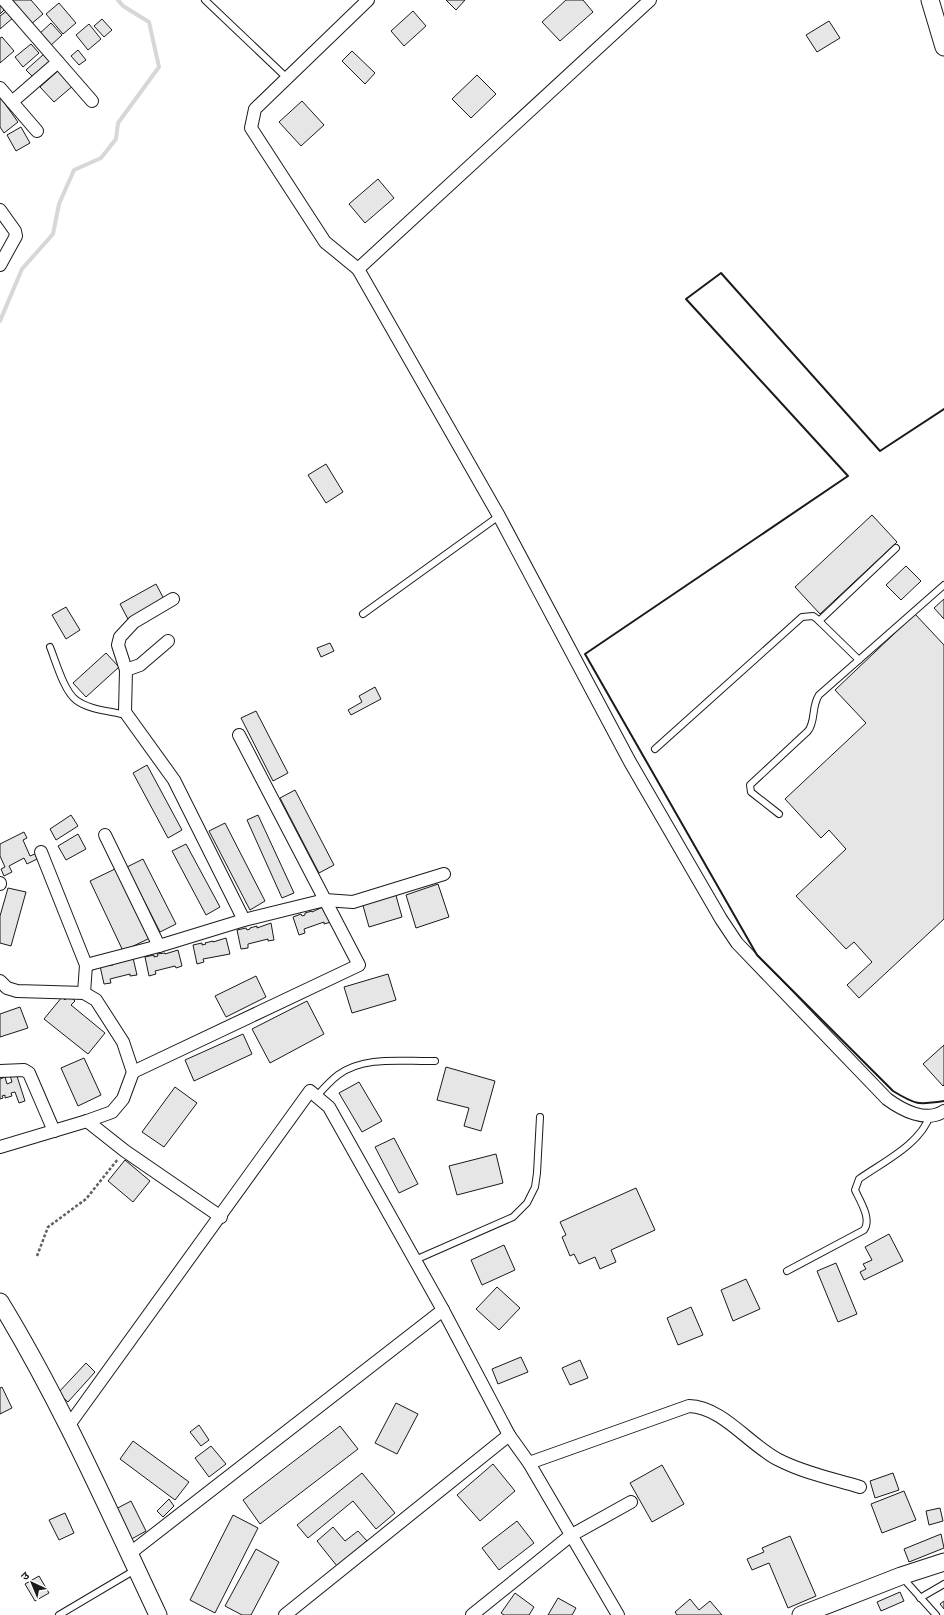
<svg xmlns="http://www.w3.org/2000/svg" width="944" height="1615" font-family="'Exo 2','Noto Sans Devanagari',sans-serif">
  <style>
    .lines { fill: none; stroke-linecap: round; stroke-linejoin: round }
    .stream { stroke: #d7d7d7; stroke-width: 4 }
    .building { fill: #e6e6e6; stroke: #1a1a1a }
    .lane-casing { stroke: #1a1a1a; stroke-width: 8 }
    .street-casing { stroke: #1a1a1a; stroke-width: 14 }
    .secondary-casing { stroke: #1a1a1a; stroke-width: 19 }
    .path { stroke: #5f5f5f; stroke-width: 2.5; stroke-dasharray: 3 2; stroke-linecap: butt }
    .lane { stroke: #fff; stroke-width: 6 }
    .street { stroke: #fff; stroke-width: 12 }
    .secondary { stroke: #fff; stroke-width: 17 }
    .wall { stroke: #1a1a1a; stroke-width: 2 }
  </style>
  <rect width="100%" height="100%" fill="#fff"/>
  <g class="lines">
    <polyline class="stream" points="0,321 22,269 53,234 59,204 74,170 101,158 116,139 118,123 159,67 149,22 123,6 118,0"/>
  </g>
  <g class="building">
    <polygon points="11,0 31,0 43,14 30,25"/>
    <polygon points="446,0 465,0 456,10"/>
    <polygon points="566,0 583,0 593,12 560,41 542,22"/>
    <polygon points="0,3 5,9 0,14"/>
    <polygon points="59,3 76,23 63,34 46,14"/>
    <polygon points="8,10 14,17 0,29 0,16"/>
    <polygon points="413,11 426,26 404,46 391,31"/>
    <polygon points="102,19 112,30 104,37 94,26"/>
    <polygon points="829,21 840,38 817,52 806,35"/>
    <polygon points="51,23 62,35 49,47 38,35"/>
    <polygon points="89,24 101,39 88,50 76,35"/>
    <polygon points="2,37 14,51 0,63 0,38"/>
    <polygon points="31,44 39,53 23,67 15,57"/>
    <polygon points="78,50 86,60 79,65 71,56"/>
    <polygon points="352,51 375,73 365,84 342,61"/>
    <polygon points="44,54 53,63 35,79 26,70"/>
    <polygon points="60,69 75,84 54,102 40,87"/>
    <polygon points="477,75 496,94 471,118 452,99"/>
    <polygon points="0,97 18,122 4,133 0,127"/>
    <polygon points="302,101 324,125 301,146 279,122"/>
    <polygon points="21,127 30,143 16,151 7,135"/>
    <polygon points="378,179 394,198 365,223 349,204"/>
    <polygon points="326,464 343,492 326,503 308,475"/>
    <polygon points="872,515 897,542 820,614 795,587"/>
    <polygon points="906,566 921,581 901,600 886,585"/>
    <polygon points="156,584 165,601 129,621 120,604"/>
    <polygon points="944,599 944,619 934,608"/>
    <polygon points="66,607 80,630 66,639 52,615"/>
    <polygon points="915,614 944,645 944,919 859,998 847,985 872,962 854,942 846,949 796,896 846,849 829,830 821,838 785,799 866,723 835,690"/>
    <polygon points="330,643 334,651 321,657 317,648"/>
    <polygon points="106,653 119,667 86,697 73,683"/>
    <polygon points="375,687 381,699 351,715 348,710 362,702 359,696"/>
    <polygon points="256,711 288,773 273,781 241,718"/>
    <polygon points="147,765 182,830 168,838 133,773"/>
    <polygon points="295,790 334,865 319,873 280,798"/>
    <polygon points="71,815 78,826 56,840 50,829"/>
    <polygon points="258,815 294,893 282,898 247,820"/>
    <polygon points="225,823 265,901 250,910 209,831"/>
    <polygon points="24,832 27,838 23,840 30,856 35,854 37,859 27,864 24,858 9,866 12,872 4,876 1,869 5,867 0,856 0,844"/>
    <polygon points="78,834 86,849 66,860 58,846"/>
    <polygon points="186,844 220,907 206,915 172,851"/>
    <polygon points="143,859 176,924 160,932 127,867"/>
    <polygon points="117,868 150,938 123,951 90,881"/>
    <polygon points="438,884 449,917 416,928 406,895"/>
    <polygon points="8,888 26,892 11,946 0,943 0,916"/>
    <polygon points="395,892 402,917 369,927 362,902"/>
    <polygon points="325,906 331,922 324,924 324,922 304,929 305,933 299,935 293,917 301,914 302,916 305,915 305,913 312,911 312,912"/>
    <polygon points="271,923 274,940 268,941 268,939 248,944 248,948 241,949 237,930 246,928 247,930 250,929 250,928 257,926 257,928"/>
    <polygon points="226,938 230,954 203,959 204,962 197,964 193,945 202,943 202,945 206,944 205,943 213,941 213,942"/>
    <polygon points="178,950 182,966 176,968 175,966 155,971 156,974 149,976 145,957 154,955 154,957 158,956 157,954 165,953 165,954"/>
    <polygon points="133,958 137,975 130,976 130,974 110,979 111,983 104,984 100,966 113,965 112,963 122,962 122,961"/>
    <polygon points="388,974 396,1000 352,1013 344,987"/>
    <polygon points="256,976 266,997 226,1017 215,996"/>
    <polygon points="69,995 75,1001 71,1005 105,1033 88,1054 44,1019 62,997 65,1000"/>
    <polygon points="307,1001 324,1034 270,1063 252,1029"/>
    <polygon points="20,1007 28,1028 0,1037 0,1014"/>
    <polygon points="243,1034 252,1054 194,1081 185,1060"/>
    <polygon points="944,1045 944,1085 943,1086 923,1064"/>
    <polygon points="84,1058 101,1095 78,1106 61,1068"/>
    <polygon points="446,1067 495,1081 481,1131 464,1126 469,1108 437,1100"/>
    <polygon points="15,1070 25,1101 19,1103 15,1092 11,1093 12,1096 5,1098 5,1095 2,1096 3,1098 0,1099 0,1079 5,1077 7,1084 12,1082 9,1072"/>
    <polygon points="359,1082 382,1121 362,1132 339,1093"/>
    <polygon points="175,1087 197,1103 164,1147 142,1132"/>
    <polygon points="394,1138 418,1184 399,1193 375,1147"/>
    <polygon points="496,1154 503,1183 457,1195 449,1166"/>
    <polygon points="125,1160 150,1181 133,1202 108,1181"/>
    <polygon points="636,1188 655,1230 611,1250 616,1262 600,1269 595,1257 579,1264 574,1254 570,1256 562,1237 566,1235 560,1222"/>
    <polygon points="889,1234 903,1261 864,1280 860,1272 866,1269 863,1264 872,1260 865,1247"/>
    <polygon points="504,1245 515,1270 482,1285 471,1260"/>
    <polygon points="836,1263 857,1314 838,1322 817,1271"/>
    <polygon points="746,1279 760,1309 733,1321 721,1290"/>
    <polygon points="497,1287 520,1308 499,1330 476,1309"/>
    <polygon points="691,1307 703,1335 678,1345 667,1318"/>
    <polygon points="521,1357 528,1372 498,1384 492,1369"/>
    <polygon points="580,1360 588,1378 570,1385 562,1368"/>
    <polygon points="86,1363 95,1372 68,1402 58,1393"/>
    <polygon points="2,1387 12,1408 0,1414 0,1388"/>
    <polygon points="396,1403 418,1414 397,1454 375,1443"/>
    <polygon points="199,1425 209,1440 201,1446 190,1432"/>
    <polygon points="340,1426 358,1449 260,1524 243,1500"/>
    <polygon points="133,1441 189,1482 175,1500 120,1459"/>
    <polygon points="211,1446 226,1464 209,1477 195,1458"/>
    <polygon points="493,1464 515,1491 480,1521 457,1495"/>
    <polygon points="662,1465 684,1504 652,1522 630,1483"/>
    <polygon points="362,1473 395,1513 376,1529 353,1501 308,1538 297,1525"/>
    <polygon points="893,1473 899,1490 875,1498 870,1481"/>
    <polygon points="904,1491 916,1520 882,1533 871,1504"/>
    <polygon points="169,1499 174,1506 163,1517 157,1511"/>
    <polygon points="131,1501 146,1531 128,1541 112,1511"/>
    <polygon points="940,1508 943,1521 929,1525 926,1511"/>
    <polygon points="65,1513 74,1533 59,1540 49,1520"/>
    <polygon points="233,1515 258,1528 215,1613 190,1600"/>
    <polygon points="517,1521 534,1543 499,1570 482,1548"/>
    <polygon points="333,1527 345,1541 358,1531 367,1541 337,1566 317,1541"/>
    <polygon points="941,1534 944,1548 909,1562 904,1549"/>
    <polygon points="790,1536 816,1596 788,1608 769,1563 752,1570 747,1559 764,1552 762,1548"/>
    <polygon points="256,1549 279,1562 251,1615 242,1615 225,1606"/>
    <polygon points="39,1576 49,1593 35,1601 25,1584"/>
    <polygon points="900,1592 904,1601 881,1611 877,1602"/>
    <polygon points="515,1593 534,1607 529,1615 504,1615 501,1613"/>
    <polygon points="558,1598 576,1608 572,1615 548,1615"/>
    <polygon points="690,1599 699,1610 710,1601 722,1615 677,1615 675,1612"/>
    <polygon points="944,1601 944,1609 940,1604"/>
  </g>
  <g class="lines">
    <g class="lane-casing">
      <g id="lane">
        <polyline points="205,0 287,78"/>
        <polyline points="363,614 499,516"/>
        <polyline points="819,621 896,548"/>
        <path d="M50 647C56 662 64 691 76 700 89 710 111 711 126 715"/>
        <polyline points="655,749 802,617 813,616 817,619 859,660"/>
        <path d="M779 814 751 792 750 785 808 731C816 721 811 707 819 695L944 585"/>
        <path d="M316 1097C323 1089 330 1081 338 1075 365 1055 404 1062 435 1061"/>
        <polyline points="415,1260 513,1217 527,1203 535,1187 537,1173 540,1117"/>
        <path d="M787 1271 864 1230C872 1219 860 1201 855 1190L859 1179C883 1162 921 1144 930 1115"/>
        <polyline points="902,1577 936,1615"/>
        <polyline points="920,1598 944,1584"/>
        <polyline points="59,1615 135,1570"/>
      </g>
    </g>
    <g class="street-casing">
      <g id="street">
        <polyline points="4,0 92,101"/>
        <path d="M650 0 358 269 499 516 630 762 721 919 737 943 887 1099C902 1110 926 1123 944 1111"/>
        <polyline points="0,88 37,131"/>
        <polyline points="12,102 58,62"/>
        <polyline points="0,210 15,231 16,236 0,265"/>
        <polyline points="358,269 325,242 251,128 255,109 368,0"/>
        <polyline points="173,599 134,622 120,637 118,645 126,670 125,712 174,780 244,920"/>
        <polyline points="126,670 140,665 168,641"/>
        <polyline points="105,835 159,946"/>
        <polyline points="41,852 86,965 84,993"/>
        <polyline points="0,883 0,884"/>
        <polyline points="86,965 159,946 244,920 325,900 353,902 444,874"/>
        <polyline points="0,981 7,988 17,991 84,993 96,1000 123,1042 133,1072 123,1099 112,1112 87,1121 0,1147"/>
        <polyline points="0,1071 24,1070 29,1073 54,1131"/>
        <polyline points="133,1072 359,965 239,735"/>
        <polyline points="87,1121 125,1151 221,1217"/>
        <polyline points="69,1425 310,1091 329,1107 443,1310 509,1435 529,1463 618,1615"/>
        <path d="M529 1463 689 1406C723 1407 749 1445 779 1460 804 1473 834 1479 860 1487"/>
        <polyline points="129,1554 443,1310"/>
        <polyline points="285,1615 509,1435"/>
        <polyline points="472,1615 570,1536 631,1502"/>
      </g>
    </g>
    <g class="secondary-casing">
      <g id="secondary">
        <polyline points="930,0 944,47"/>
        <path d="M0 1302C61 1402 108 1509 158 1615"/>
        <polyline points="801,1615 901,1576 944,1562"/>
      </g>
    </g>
    <polyline class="path" points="37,1256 48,1227 86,1199 118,1159"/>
    <use href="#lane" class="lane"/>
    <use href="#street" class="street"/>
    <use href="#secondary" class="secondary"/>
    <path class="wall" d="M944 409 880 451 721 273 686 299 848 476 585 654 757 955 893 1091C916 1105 918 1105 944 1101"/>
  </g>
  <g transform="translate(32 1583) rotate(316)" stroke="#ffffff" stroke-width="3" paint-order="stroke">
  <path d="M0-3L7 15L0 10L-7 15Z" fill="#1a1a1a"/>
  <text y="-6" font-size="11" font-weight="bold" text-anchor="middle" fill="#1a1a1a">उ</text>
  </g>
</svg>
